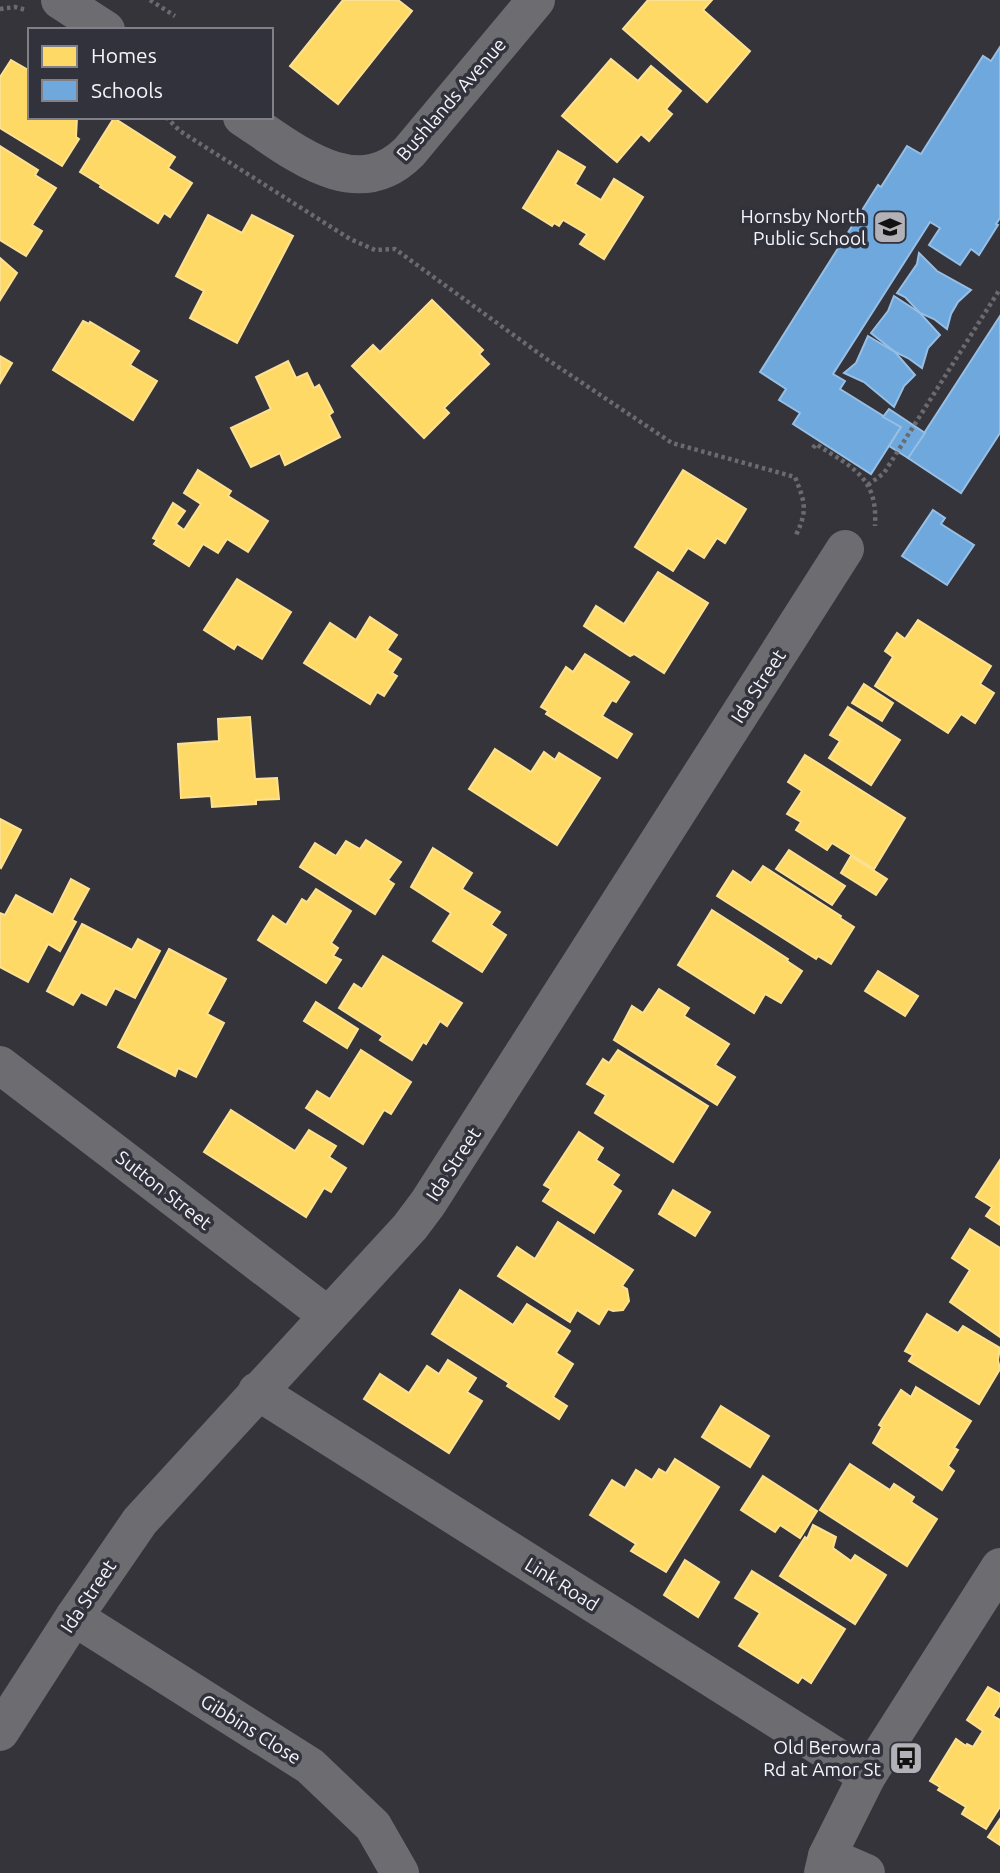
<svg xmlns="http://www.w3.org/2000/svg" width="1000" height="1873" font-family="Ubuntu,sans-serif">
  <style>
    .homes { fill: #ffd966; stroke: #fce193; stroke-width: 2 }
    .schools { fill: #6fa8dc; stroke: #97bfe5; stroke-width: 2 }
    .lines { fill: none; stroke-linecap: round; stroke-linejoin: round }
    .path { stroke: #6a6a6f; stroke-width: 4.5; stroke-dasharray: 3.5 3.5; stroke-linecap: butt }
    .street { stroke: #6d6d71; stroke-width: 38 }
    .labels { text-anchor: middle; stroke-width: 7; stroke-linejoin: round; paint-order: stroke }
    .street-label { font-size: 19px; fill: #f4f4fb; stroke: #32323c }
    .poi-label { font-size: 19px; fill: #f4f4fb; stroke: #32323c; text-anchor: end }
  </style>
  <rect width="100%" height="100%" fill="#34343a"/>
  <g class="homes">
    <polygon points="343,0 398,0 412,11 338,104 290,66"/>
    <polygon points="648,0 712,0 703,10 750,51 707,102 623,29"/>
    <polygon points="611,59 638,81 651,66 681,91 666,109 672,114 649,141 641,134 617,162 562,116"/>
    <polygon points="11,60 30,71 30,117 77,117 76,137 79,139 62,166 0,128 0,77"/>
    <polygon points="114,118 175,157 168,168 192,183 170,217 164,213 158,223 100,187 101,185 80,172"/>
    <polygon points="0,146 38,170 35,175 56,188 32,225 42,231 26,256 0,240"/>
    <polygon points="558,151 585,167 575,184 601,200 614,179 643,197 604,259 580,244 587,234 563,220 559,226 554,223 552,226 523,208"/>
    <polygon points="208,215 242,233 252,215 293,236 237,343 190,318 204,291 176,276"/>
    <polygon points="0,258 17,273 0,300"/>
    <polygon points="432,300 483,350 479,354 489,364 444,408 449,413 424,438 352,366 373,345 380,352"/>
    <polygon points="83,321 89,324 90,322 139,351 130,365 157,381 133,420 53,370"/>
    <polygon points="0,356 12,363 0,383"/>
    <polygon points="288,361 296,378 307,373 314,388 319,385 333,412 329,415 340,437 285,465 280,453 251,467 231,428 271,409 256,377"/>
    <polygon points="198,470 231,491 228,496 268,521 248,552 227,539 218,553 203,544 189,566 154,544 157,540 153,538 173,503 185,511 176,524 184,530 201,504 184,493"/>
    <polygon points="683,470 746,509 725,543 717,538 704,558 688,548 673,571 635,547"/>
    <polygon points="658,572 708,603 664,673 634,654 630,656 584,626 596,606 624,624"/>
    <polygon points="237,579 291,612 262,659 237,644 234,649 204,630"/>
    <polygon points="370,617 397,635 387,650 401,659 392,673 397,676 384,696 377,692 370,704 304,663 330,623 356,640"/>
    <polygon points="918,620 991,666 980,684 994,693 975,723 961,714 948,733 875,686 893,657 885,651 897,633 905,639"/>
    <polygon points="585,654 629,682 616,702 612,700 602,716 632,734 617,758 546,714 548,711 541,707 566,667 573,672"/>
    <polygon points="864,684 893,703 882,721 852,703"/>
    <polygon points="848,707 900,740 871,785 829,758 840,741 830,735"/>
    <polygon points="250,717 255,779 277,778 279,799 256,800 256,804 212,807 211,796 181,798 178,744 219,741 218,719"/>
    <polygon points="495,749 531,772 544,752 555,760 559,753 600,778 557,845 469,789"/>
    <polygon points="805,755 905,818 874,869 832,843 827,850 796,830 801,822 787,814 802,791 788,782"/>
    <polygon points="0,819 21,830 1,868 0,867"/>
    <polygon points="366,840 401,862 388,880 394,884 375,914 300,867 315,843 336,856 346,841 360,849"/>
    <polygon points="433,848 472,873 462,889 500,912 491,925 506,935 482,972 433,941 451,913 411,887"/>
    <polygon points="789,850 845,886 832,905 776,869"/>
    <polygon points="851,856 887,879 876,895 841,873"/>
    <polygon points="763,866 841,916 840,918 854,927 831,964 818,956 816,959 717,896 733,871 751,883"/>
    <polygon points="71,879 89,889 72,920 76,922 60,951 48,944 28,982 0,967 0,913 5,915 16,895 53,915"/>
    <polygon points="316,889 351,911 331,943 338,948 333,956 341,960 326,983 258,940 273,916 286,925 302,899 307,902"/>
    <polygon points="712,910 788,959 787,961 802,971 781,1003 765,994 754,1013 678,965"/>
    <polygon points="82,924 132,950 138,939 160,951 135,998 115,988 106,1005 81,992 73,1005 47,991"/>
    <polygon points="169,949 226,979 207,1014 224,1023 196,1077 178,1068 175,1076 118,1047"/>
    <polygon points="383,956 462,1003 447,1026 440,1021 426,1044 423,1042 412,1060 380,1040 383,1036 339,1008 354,984 362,989"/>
    <polygon points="878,971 918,996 905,1016 865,991"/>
    <polygon points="659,989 689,1008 684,1016 729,1044 715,1065 735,1077 717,1105 614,1040 632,1006 643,1013"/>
    <polygon points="316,1002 358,1029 347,1048 304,1021"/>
    <polygon points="361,1050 411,1082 391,1114 384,1110 363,1144 306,1108 317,1091 330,1099"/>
    <polygon points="618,1050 708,1106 673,1162 595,1113 606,1095 587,1084 603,1059 609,1063"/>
    <polygon points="231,1110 295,1151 309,1130 336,1146 329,1157 346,1168 331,1192 324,1188 306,1217 204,1152"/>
    <polygon points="579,1132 603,1148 596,1160 619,1175 612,1185 621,1191 594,1233 543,1201 551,1189 544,1185"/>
    <polygon points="1000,1160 1000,1225 986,1216 992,1207 976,1197"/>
    <polygon points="673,1190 710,1212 695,1236 659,1214"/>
    <polygon points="558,1222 633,1270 622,1286 627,1289 629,1301 623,1310 613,1311 608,1309 599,1324 577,1310 570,1322 498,1276 517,1247 535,1259"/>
    <polygon points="970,1229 1000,1248 1000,1337 950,1302 970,1270 952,1258"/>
    <polygon points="460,1290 513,1325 527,1304 570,1331 556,1353 573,1364 553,1397 567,1406 559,1419 507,1386 509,1383 432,1334"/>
    <polygon points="927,1314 958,1333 963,1326 1000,1348 998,1360 1000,1369 979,1404 909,1361 913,1355 905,1351"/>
    <polygon points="448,1360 476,1378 467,1392 482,1401 449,1453 364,1399 380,1374 409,1393 427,1366 439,1374"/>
    <polygon points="916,1387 971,1421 954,1448 958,1450 948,1466 954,1471 942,1490 873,1443 882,1427 879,1425 901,1390 911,1397"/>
    <polygon points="721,1406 769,1436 750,1467 702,1437"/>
    <polygon points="675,1459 719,1487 666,1572 631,1551 636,1544 590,1515 612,1480 625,1488 636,1470 652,1480 659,1469 666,1473"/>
    <polygon points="850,1464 890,1490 894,1484 914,1497 911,1502 937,1519 907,1566 820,1510"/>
    <polygon points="763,1476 817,1511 800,1538 780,1525 775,1532 741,1510"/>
    <polygon points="813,1525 836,1537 833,1548 851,1561 855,1555 886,1575 855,1624 780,1576 805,1537 807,1539"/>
    <polygon points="685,1560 719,1582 698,1617 664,1595"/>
    <polygon points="752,1571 845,1629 811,1683 802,1677 798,1683 739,1646 760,1613 735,1598"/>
    <polygon points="988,1687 1000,1694 1000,1705 993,1716 1000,1720 1000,1807 986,1829 962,1814 966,1807 938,1790 940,1787 930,1781 956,1739 966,1746 967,1744 973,1747 983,1731 967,1720"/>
    <polygon points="1000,1819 1000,1845 988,1837"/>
  </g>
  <g class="schools">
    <polygon points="1000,47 1000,218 996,224 998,225 979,255 971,249 960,265 929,245 940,228 930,222 833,374 845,381 840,389 901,427 871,474 793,424 800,413 779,400 786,389 760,372 878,185 881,187 907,146 921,154 983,56 991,61"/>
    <polygon points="919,253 937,271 971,290 958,302 951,314 947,329 934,319 920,313 905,297 897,293 917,264"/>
    <polygon points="894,296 920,313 940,335 928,348 922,368 908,358 895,352 871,333 888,311"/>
    <polygon points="1000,316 1000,433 961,493 908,458"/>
    <polygon points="868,336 895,352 915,375 904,386 894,407 864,382 844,373 856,363"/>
    <polygon points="889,409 925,433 908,458 889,446 901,427 883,417"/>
    <polygon points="933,510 945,518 941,524 974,545 947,585 902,556"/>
  </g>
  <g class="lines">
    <g class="path">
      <polyline points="150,0 175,16"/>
      <polyline points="0,9 15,7 26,10"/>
      <path d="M166 117 180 131 350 239 375 250 395 249 548 360 672 443 795 477C805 502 808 510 796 535"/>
      <path d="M813 448 816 444C852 468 878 476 875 526"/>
      <polyline points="868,485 884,473 1000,289"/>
    </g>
    <g class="street">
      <polyline points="60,0 106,30"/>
      <path d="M242 117C291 149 355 206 409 152L536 0"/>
      <polyline points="0,1065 327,1315"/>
      <polyline points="257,1391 867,1776"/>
      <polyline points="74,1617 310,1766 373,1826 400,1873"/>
      <polyline points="0,1732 74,1617 140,1521 410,1227 428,1203 845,549"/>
      <polyline points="827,1856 866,1873"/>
      <polyline points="823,1873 827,1856 867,1776 1000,1567"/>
    </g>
  </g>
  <defs>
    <g id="school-square" transform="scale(1.75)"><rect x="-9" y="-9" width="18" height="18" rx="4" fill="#b1b1b7" stroke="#32323c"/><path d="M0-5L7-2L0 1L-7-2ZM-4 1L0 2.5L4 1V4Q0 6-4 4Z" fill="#111"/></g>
    <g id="bus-square" transform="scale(1.75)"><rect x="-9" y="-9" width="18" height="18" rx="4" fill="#b1b1b7" stroke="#32323c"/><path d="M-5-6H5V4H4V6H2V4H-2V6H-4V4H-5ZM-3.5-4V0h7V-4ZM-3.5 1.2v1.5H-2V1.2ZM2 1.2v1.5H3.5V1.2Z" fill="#111"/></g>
  </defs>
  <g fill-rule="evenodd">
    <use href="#school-square" x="890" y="227"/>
    <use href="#bus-square" x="906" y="1758"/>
  </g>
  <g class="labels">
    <g class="street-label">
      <text transform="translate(451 99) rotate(-49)" y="7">Bushlands Avenue</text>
      <text transform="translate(758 686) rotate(-57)" y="7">Ida Street</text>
      <text transform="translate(453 1164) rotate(-57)" y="7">Ida Street</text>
      <text transform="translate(164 1190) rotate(38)" y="7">Sutton Street</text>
      <text transform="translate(562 1584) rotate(32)" y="7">Link Road</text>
      <text transform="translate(88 1596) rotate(-56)" y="7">Ida Street</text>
      <text transform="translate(251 1729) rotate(32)" y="7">Gibbins Close</text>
    </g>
    <g class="poi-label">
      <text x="866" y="223">Hornsby North<tspan x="866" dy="22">Public School</tspan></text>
      <text x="881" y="1754">Old Berowra<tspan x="881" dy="22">Rd at Amor St</tspan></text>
    </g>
  </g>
  <rect x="28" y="28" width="245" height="91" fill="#32323c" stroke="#808088" stroke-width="2"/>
  <rect x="42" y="46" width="35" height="21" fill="#ffd966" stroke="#808088" stroke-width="2"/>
  <text x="91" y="63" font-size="21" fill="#f4f4fb">Homes</text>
  <rect x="42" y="80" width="35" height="21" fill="#6fa8dc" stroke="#808088" stroke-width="2"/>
  <text x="91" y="98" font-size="21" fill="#f4f4fb">Schools</text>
</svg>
